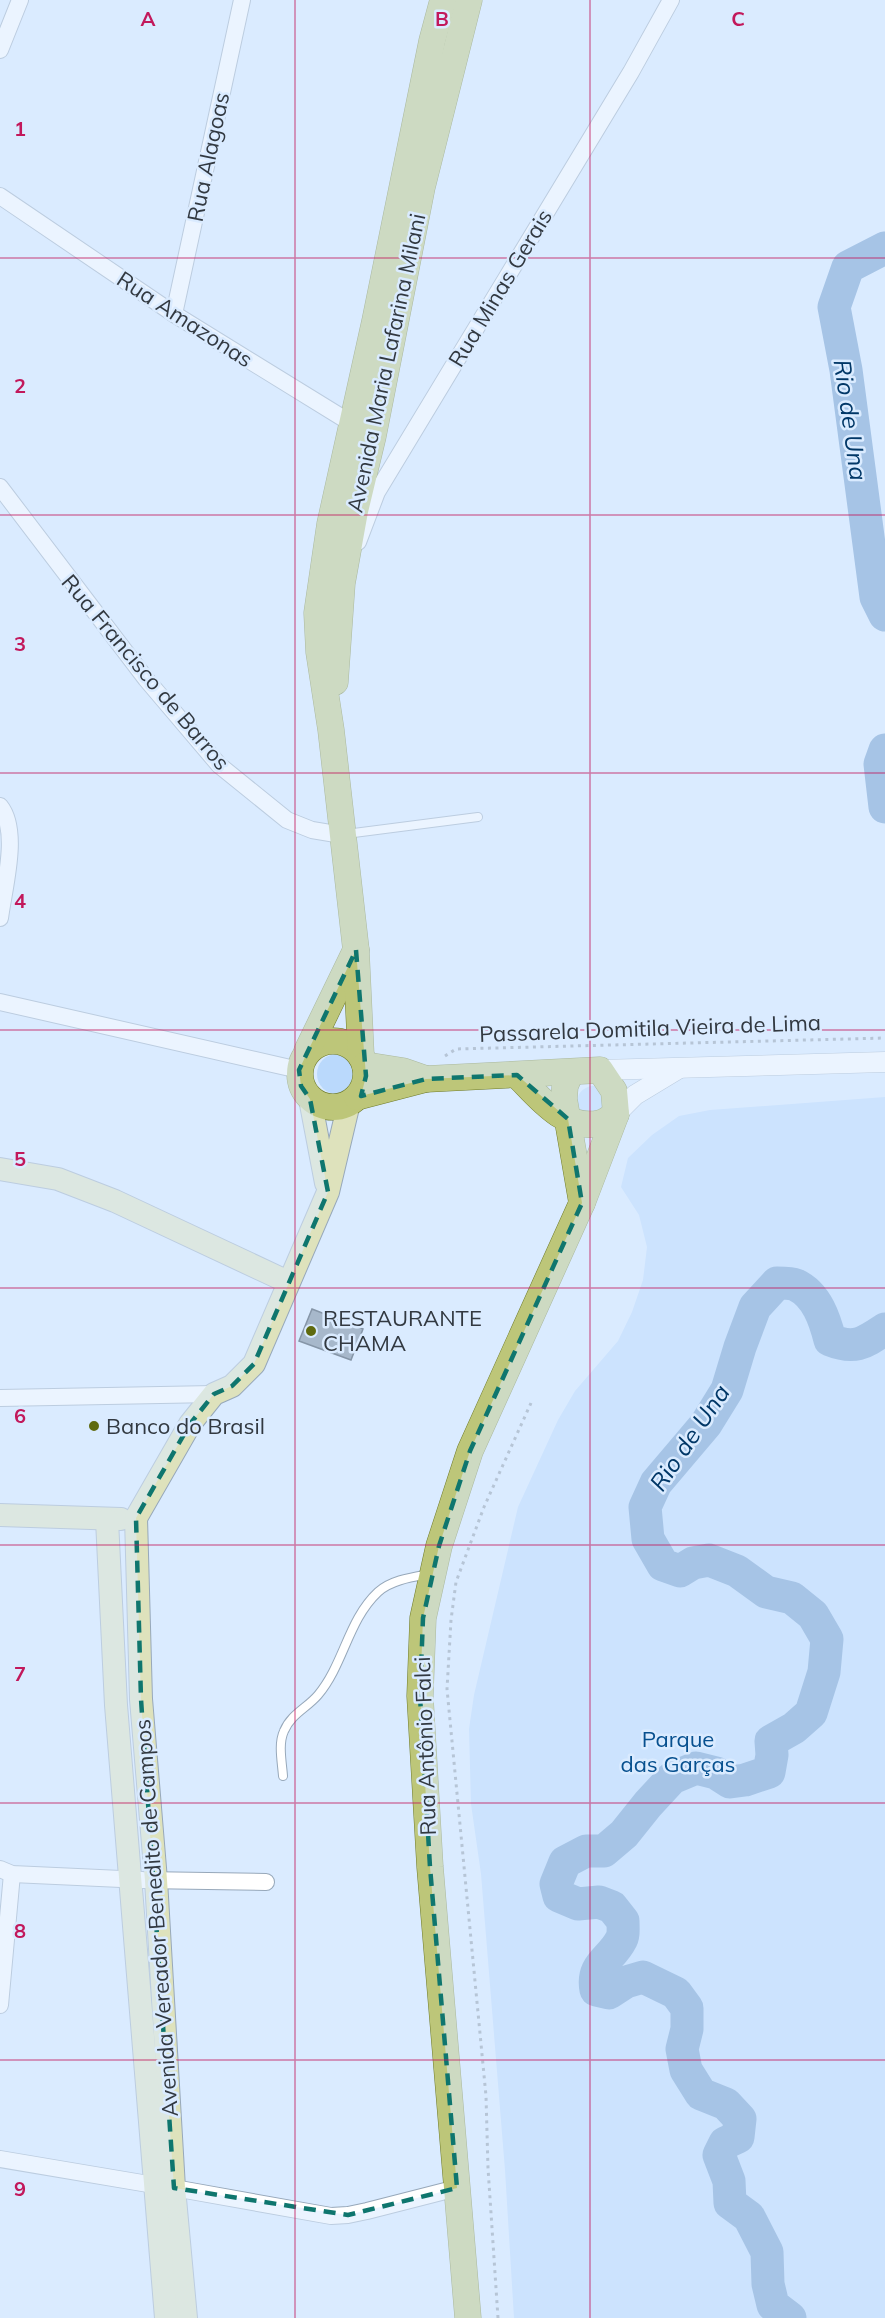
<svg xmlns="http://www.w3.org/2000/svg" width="885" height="2318" font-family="Mulish,sans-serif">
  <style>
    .green { fill: #bad9fc }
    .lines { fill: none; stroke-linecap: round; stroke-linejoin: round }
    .river { stroke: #6695c8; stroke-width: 33 }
    .building { fill: #a7b8cb; stroke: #8696a8; stroke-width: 1.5 }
    .service-casing { stroke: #97a8ba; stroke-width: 10 }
    .minor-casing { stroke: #97a8ba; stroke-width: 18 }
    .tertiary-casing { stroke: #97a8ba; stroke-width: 21 }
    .secondary-casing { stroke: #97a8ba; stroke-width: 24 }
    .primary-casing { stroke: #707c2c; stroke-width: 27 }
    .path { stroke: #8b97a5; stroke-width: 3; stroke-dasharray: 3 4.5; stroke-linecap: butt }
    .service { stroke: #fff; stroke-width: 8 }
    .minor { stroke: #fff; stroke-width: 16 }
    .tertiary { stroke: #fff; stroke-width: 20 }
    .secondary { stroke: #dee2bc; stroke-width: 22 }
    .primary { stroke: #bdc679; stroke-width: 26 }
    .marked { fill: none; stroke: #0f766e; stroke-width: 4.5; stroke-dasharray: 12 8; stroke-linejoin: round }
    .grid { fill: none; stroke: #c2185b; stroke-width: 1.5; stroke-opacity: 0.55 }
    .poi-dot { fill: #5f6a0f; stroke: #daebff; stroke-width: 2 }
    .labels { text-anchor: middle; stroke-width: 5; stroke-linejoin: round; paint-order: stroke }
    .street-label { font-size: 22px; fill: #323941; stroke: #daebff }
    .poi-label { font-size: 22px; fill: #323941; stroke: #daebff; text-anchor: start }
    .park-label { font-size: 22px; fill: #07508f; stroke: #daebff }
    .water-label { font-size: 24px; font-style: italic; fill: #013767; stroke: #daebff }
    .grid-label { font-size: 20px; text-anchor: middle; font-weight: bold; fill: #c2185b; stroke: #daebff; stroke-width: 5; stroke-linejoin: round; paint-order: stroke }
  </style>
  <rect width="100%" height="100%" fill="#daebff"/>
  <g class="green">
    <circle cx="337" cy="1074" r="20"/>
    <path d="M591 1086H597L604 1092 603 1115 578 1110C577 1098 577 1090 591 1086Z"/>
    <polygon points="885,1097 885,2318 514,2318 505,2170 481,1874 471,1804 469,1729 474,1695 518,1507 558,1420 575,1391 618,1341 632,1312 643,1280 647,1247 639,1215 621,1187 628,1158 652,1135 679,1116 710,1110"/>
  </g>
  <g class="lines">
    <g class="river">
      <polyline points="885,248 848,267 834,307 846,370 876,597 885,615"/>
      <polyline points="885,750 880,764 885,807"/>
      <path d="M790 2318 773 2305 768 2284 767 2252 749 2217 730 2203 729 2181 719 2155 725 2143 738 2137 740 2119 726 2104 701 2094 686 2070 682 2049 687 2029V2008L676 1993 643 1977 626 1982 609 1993 596 1990C591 1964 611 1960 621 1940 624 1936 623 1927 623 1921L612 1907 599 1902 578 1904 559 1896 556 1884 565 1862 586 1851H604L624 1834 648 1804 672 1778 696 1768 716 1773 730 1782 745 1780 769 1772 772 1755 771 1741 794 1728 811 1713 824 1672 827 1639 813 1615 792 1598 766 1592 737 1571 709 1560 693 1563 680 1571 663 1565 648 1539 645 1507 656 1483 706 1424 727 1390 740 1347 755 1307 777 1283C782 1283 791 1283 796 1285 817 1295 825 1320 830 1340 855 1350 864 1343 885 1329"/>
    </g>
  </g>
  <polygon class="building" points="312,1309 363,1329 351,1360 299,1341"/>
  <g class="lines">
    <g class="service-casing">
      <g id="service">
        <polyline points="346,834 478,817"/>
        <path d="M283 1776C282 1762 278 1744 284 1731 291 1714 307 1708 318 1695 344 1664 348 1620 378 1592 391 1580 413 1577 429 1574"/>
      </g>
    </g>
    <g class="minor-casing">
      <g id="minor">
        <polyline points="0,50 20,0"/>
        <polyline points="0,196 174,314 359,428"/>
        <polyline points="174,314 242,0"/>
        <polyline points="0,487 146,679 219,765 287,820 312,830 342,835"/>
        <polyline points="358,542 377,492 631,72 671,0"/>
        <path d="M0 806C20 831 4 887 0 918"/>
        <polyline points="0,1002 299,1070"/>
        <polyline points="0,1398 214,1394"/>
        <polyline points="0,1869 12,1874 143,1880 266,1882"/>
        <polyline points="0,2005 12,1874"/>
        <polyline points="0,2159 154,2185"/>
        <polyline points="174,2188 331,2216 348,2215 367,2211 457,2188"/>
      </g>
    </g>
    <g class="tertiary-casing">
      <g id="tertiary">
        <polyline points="600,1070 885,1062"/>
        <polyline points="616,1114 635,1095 678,1069"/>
      </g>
    </g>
    <g class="secondary-casing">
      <g id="secondary">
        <polyline points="310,1099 326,1183"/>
        <polyline points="0,1169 58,1179 115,1201 288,1282"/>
        <polyline points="0,1515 121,1519"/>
        <polyline points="136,1518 141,1699 156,1880 174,2188 186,2318"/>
        <polyline points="136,1518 190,1424 214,1394 232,1386 254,1364 328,1192 349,1103"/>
        <polyline points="107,1520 116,1705 166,2318"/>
      </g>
    </g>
    <g class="primary-casing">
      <g id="primary">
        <polyline points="335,682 342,583 355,511 373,436 422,187 469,0"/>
        <circle cx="333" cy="1074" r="33"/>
        <polyline points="307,1051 356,950"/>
        <polyline points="361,1056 356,950 331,730 319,652 317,613 330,524 375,321 432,41 443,0"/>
        <polyline points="365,1065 403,1071 426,1079"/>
        <polyline points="571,1072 565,1086 564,1099 582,1203"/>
        <path d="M517 1075C537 1095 565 1132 600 1123 605 1122 611 1117 616 1114"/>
        <polyline points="357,1097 426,1079 600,1070 614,1091 616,1114 582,1203 470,1451 439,1546 423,1618 420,1696 430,1867 468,2318"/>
      </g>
    </g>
    <g class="path">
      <polyline points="445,1056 456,1049 885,1038"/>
      <polyline points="498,2318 488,2168 486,2096 447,1689 451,1620 456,1582 484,1507 531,1403"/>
    </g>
    <use href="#service" class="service"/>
    <use href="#minor" class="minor"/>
    <use href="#tertiary" class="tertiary"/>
    <use href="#secondary" class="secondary"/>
    <use href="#primary" class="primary"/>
  </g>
  <path d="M0 0H885V2318H0ZM356 950 366 1076 361 1096 426 1079 517 1075 568 1119 582 1203 470 1451 439 1546 423 1618 420 1696 430 1867 457 2188 348 2215 174 2188 141 1699 136 1518 190 1424 214 1394 232 1386 254 1364 328 1192 310 1099 301 1086 299 1070Z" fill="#daebff" fill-opacity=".55" fill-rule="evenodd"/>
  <path class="marked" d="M356 950 366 1076 361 1096 426 1079 517 1075 568 1119 582 1203 470 1451 439 1546 423 1618 420 1696 430 1867 457 2188 348 2215 174 2188 141 1699 136 1518 190 1424 214 1394 232 1386 254 1364 328 1192 310 1099 301 1086 299 1070Z"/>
  <path class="grid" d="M295 0V2318M590 0V2318M0 258H885M0 515H885M0 773H885M0 1030H885M0 1288H885M0 1545H885M0 1803H885M0 2060H885"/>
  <g class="poi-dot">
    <circle cx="311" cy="1331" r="6"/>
    <circle cx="94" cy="1426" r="6"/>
  </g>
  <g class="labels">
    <g class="street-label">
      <text transform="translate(208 157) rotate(-78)" y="8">Rua Alagoas</text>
      <text transform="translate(500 288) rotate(-59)" y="8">Rua Minas Gerais</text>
      <text transform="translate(185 319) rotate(33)" y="8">Rua Amazonas</text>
      <text transform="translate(386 363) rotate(-78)" y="8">Avenida Maria Lafarina Milani</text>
      <text transform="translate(146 672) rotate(50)" y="8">Rua Francisco de Barros</text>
      <text transform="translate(650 1028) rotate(-2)" y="8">Passarela Domitila Vieira de Lima</text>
      <text transform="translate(425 1746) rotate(-92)" y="8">Rua Antônio Falci</text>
      <text transform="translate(156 1918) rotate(-94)" y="8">Avenida Vereador Benedito de Campos</text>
    </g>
    <g class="poi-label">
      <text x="323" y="1326">RESTAURANTE<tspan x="323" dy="25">CHAMA</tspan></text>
      <text x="106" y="1434">Banco do Brasil</text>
    </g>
    <g class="park-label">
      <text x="678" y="1747">Parque<tspan x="678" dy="25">das Garças</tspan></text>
    </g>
    <g class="water-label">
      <text transform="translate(850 420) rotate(82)" y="8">Rio de Una</text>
      <text transform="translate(690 1438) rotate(-56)" y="8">Rio de Una</text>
    </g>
  </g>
  <g class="grid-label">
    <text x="148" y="26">A</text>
    <text x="442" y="26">B</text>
    <text x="738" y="26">C</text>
    <text x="20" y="136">1</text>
    <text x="20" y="393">2</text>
    <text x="20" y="651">3</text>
    <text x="20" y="908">4</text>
    <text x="20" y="1166">5</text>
    <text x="20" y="1423">6</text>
    <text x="20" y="1681">7</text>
    <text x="20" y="1938">8</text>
    <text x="20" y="2196">9</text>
  </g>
</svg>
